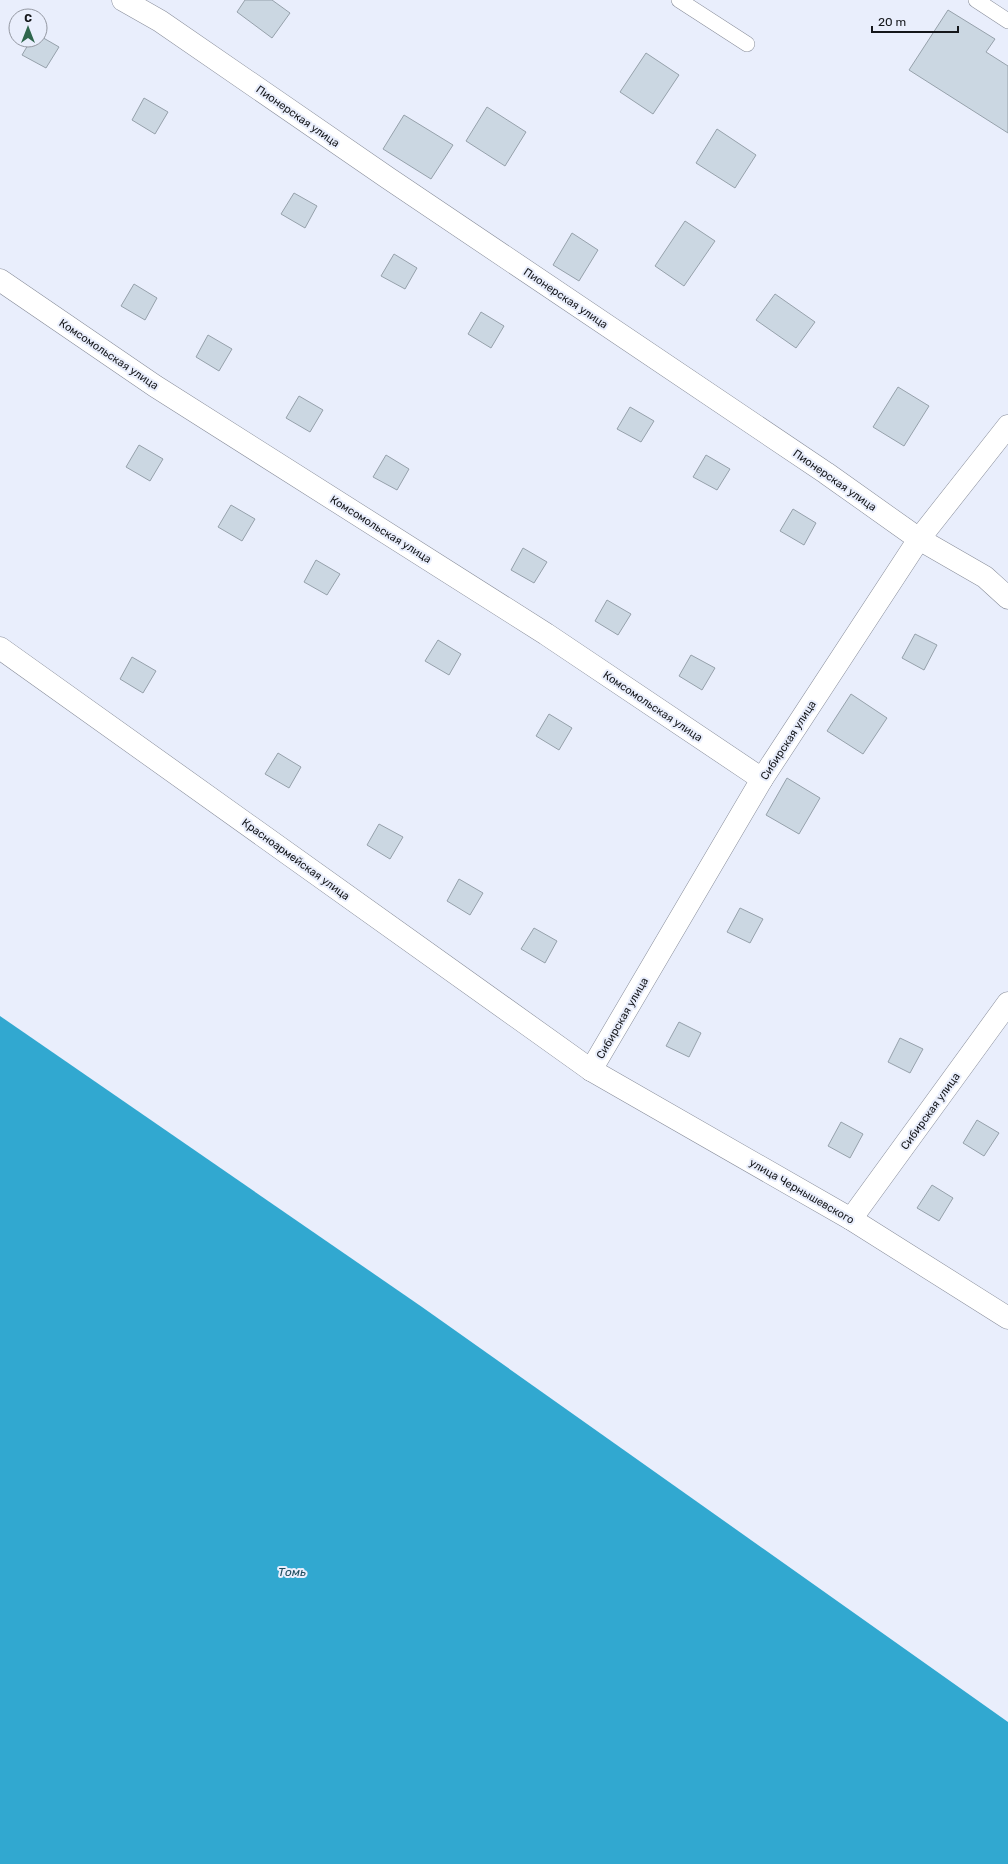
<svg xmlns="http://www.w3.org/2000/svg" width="1008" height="1864" font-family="Rubik,sans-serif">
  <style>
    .water { fill: #31a8d0 }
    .building { fill: #cbd7e2; stroke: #96a1ab }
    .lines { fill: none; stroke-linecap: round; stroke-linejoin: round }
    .service-casing { stroke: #888d9a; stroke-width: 16 }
    .minor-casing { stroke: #888d9a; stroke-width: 23 }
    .service { stroke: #fff; stroke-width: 15 }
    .minor { stroke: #fff; stroke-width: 22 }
    .labels { text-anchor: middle; stroke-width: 4; stroke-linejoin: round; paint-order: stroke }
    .street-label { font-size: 11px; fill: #15171b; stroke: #e9eefc }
    .water-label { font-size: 12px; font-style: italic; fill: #1c4b5d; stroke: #e9eefc }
  </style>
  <rect width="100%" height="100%" fill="#e9eefc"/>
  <polygon class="water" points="0,1016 422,1307 1008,1722 1008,1864 0,1864"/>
  <g class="building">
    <polygon points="245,0 272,0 290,13 272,38 237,12"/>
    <polygon points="948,10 995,39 986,52 1008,66 1008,133 909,70"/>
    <polygon points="40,36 59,47 46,68 22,55 31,40 40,40"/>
    <polygon points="646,53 679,75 653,114 620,92"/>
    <polygon points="144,98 168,112 155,134 132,120"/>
    <polygon points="487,107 526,132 505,166 466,141"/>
    <polygon points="404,115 453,145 431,179 383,149"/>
    <polygon points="717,129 756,155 735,188 696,163"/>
    <polygon points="294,193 317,206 305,228 281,214"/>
    <polygon points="685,221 715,241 684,286 655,266"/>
    <polygon points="572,233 598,250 579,281 553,265"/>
    <polygon points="394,254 417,268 405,289 381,276"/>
    <polygon points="134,284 157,298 145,320 121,306"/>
    <polygon points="775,294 815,322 796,348 756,320"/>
    <polygon points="481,312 504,326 491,348 468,334"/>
    <polygon points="208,335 232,349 219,371 196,357"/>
    <polygon points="898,387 929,406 904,446 873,427"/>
    <polygon points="299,396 323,410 310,432 286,418"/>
    <polygon points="630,407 654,421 641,442 617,429"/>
    <polygon points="139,445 163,459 150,481 126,467"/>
    <polygon points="386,455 409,469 397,490 373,477"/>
    <polygon points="706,455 730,469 717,490 693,477"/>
    <polygon points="231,505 255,519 242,541 218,527"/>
    <polygon points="793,509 816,523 804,545 780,531"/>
    <polygon points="523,548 547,562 534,583 511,570"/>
    <polygon points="316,560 340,574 327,595 304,582"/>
    <polygon points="607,600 631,614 618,635 595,621"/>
    <polygon points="915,634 937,645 924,670 902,658"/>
    <polygon points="438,640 461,654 449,675 425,661"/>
    <polygon points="691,655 715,668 702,690 679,676"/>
    <polygon points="132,657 156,671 143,693 120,679"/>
    <polygon points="851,694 887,718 863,754 827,731"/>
    <polygon points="549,714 572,728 559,750 536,736"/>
    <polygon points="278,753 301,767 289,788 265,774"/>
    <polygon points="787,778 820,798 799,834 766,815"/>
    <polygon points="379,824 403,837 390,859 367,845"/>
    <polygon points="459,879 483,893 470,915 447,901"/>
    <polygon points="740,908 763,919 750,943 727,932"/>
    <polygon points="534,928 557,941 545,963 521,949"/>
    <polygon points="679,1022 701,1033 689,1057 666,1046"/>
    <polygon points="900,1038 923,1049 910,1073 888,1062"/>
    <polygon points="977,1120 999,1133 984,1156 963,1143"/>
    <polygon points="841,1122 863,1134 850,1158 828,1146"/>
    <polygon points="932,1185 953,1198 939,1221 917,1208"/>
  </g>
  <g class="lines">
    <g class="service-casing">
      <g id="service">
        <polyline points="679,0 747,44"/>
        <polyline points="976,0 1008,21"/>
      </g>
    </g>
    <g class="minor-casing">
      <g id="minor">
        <polyline points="123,0 160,21 388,178 826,473 919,539 985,577 1008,598"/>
        <polyline points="0,280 155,386 546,634 762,779"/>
        <polyline points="0,648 591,1070 851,1219 1008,1318"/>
        <polyline points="591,1070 762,779 919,539 1008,426"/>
        <polyline points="851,1219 1008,1003"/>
      </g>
    </g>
    <use href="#service" class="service"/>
    <use href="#minor" class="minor"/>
  </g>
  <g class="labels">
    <g class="street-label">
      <text transform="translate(298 116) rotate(35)" y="4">Пионерская улица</text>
      <text transform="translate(566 298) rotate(34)" y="4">Пионерская улица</text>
      <text transform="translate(109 354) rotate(34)" y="4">Комсомольская улица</text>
      <text transform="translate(835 480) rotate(35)" y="4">Пионерская улица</text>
      <text transform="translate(381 529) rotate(32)" y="4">Комсомольская улица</text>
      <text transform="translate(653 706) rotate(34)" y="4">Комсомольская улица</text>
      <text transform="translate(788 740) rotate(-57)" y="4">Сибирская улица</text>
      <text transform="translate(296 859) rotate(36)" y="4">Красноармейская улица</text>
      <text transform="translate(622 1018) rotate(-60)" y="4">Сибирская улица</text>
      <text transform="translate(930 1111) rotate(-54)" y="4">Сибирская улица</text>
      <text transform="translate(802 1191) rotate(30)" y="4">улица Чернышевского</text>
    </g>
    <g class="water-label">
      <text x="292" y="1576">Томь</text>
    </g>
  </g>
  <g transform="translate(28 28)"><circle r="19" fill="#e9eefc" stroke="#9498a2"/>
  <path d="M0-3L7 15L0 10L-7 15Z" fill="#2f664d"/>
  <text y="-6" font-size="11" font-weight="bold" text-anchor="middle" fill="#15171b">С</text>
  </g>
  <path d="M872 26v6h86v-6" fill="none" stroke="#15171b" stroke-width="2"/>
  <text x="878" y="26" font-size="12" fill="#15171b" stroke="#e9eefc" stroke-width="3" paint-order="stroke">20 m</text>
</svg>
